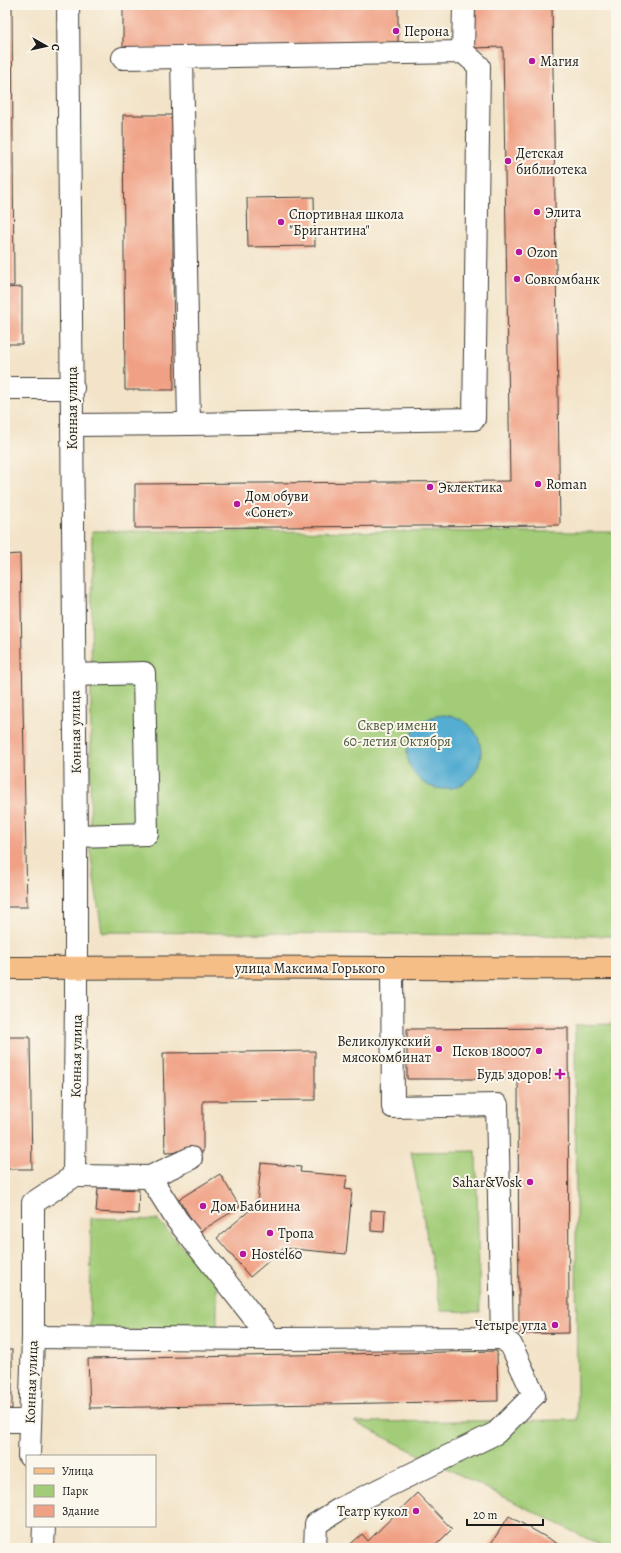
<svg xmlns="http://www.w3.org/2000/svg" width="621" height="1553" font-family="Alegreya,serif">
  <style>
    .green { fill: #a2cc77; stroke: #5f744a }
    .water { fill: #55add2; stroke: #386477 }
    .building { fill: #f0a185 }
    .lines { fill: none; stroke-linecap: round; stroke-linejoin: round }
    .minor-casing { stroke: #3c3a36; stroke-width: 24 }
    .major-casing { stroke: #3c3a36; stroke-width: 24 }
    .minor { stroke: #fff; stroke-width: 22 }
    .major { stroke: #f6be87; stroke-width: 22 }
    .poi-dot { fill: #b5179e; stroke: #fbf7ec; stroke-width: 1.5 }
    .labels { text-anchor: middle; stroke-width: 4; stroke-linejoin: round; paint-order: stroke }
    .poi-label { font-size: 14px; fill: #1c1c1c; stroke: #fbf7ec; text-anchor: start }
    .street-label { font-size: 14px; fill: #1c1c1c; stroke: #fbf7ec }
    .park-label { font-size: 14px; fill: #4b5a3c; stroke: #fbf7ec }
  </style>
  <rect width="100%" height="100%" fill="#fbf7ec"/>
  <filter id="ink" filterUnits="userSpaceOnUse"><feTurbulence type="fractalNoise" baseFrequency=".025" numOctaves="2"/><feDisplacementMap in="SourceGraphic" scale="8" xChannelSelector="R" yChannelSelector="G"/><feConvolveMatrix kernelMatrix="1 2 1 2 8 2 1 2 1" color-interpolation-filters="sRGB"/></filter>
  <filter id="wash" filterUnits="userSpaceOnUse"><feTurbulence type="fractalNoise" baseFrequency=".012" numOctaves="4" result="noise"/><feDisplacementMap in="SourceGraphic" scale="16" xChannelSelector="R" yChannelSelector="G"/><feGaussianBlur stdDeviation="0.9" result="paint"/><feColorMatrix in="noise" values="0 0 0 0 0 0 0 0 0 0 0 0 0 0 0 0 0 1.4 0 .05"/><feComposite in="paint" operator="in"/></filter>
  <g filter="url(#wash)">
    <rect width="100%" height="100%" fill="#f3e4c9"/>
    <g class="green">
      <polygon points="92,531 616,532 616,936 102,932 90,851"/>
      <polygon points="616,1024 616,1548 606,1548 354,1422 577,1420 575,1025"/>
      <polygon points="476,1151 480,1312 441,1311 411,1152"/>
      <polygon points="91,1218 158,1220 217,1286 217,1332 90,1330"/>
    </g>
    <circle class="water" cx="444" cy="752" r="37"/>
    <g id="blocks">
      <g class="building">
        <polygon points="5,5 12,5 14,286 5,286"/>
        <polygon points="123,5 398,5 398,48 123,49"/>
        <polygon points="473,5 552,5 560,525 135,528 135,484 510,481 503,47 473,48"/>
        <polygon points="123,115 172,115 174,390 125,390"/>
        <polygon points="314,197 315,246 248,247 247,198"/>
        <polygon points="22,287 22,344 5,344 5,288"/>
        <polygon points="20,554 27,907 5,907 5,555"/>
        <polygon points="568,1028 569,1333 519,1334 518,1079 407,1079 407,1029"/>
        <polygon points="5,1037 30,1037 32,1169 5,1169"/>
        <polygon points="315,1051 315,1100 203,1101 203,1152 165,1153 163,1053"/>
        <polygon points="261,1163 301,1167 300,1172 347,1176 345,1189 352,1190 346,1254 284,1248 250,1277 217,1238 257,1204"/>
        <polygon points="220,1174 240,1207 199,1232 179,1199"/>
        <polygon points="98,1188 139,1190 138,1214 96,1212"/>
        <polygon points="371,1210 385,1211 384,1232 371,1231"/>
        <rect x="5" y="1350" width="7" height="59"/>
        <polygon points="497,1351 498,1401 90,1408 88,1359"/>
        <polygon points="417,1493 452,1529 433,1548 346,1548 362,1534 368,1541"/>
        <polygon points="509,1516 558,1544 555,1548 488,1548"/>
      </g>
    </g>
  </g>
  <g filter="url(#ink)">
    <use href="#blocks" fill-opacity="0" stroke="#3c3a36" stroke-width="1"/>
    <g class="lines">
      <g class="minor-casing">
        <g id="minor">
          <polygon points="463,52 479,66 474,419 189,424 182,57"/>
          <polyline points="463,52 464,5"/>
          <polyline points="123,58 182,57"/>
          <polyline points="5,388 73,388"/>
          <polyline points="72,425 189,424"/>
          <polyline points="74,675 144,673 147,834 76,836"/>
          <polyline points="74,1176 150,1177 177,1220 271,1339"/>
          <polyline points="150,1177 191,1158"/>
          <polyline points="33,1337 271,1339 502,1338 497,1105 393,1107 392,969"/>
          <polyline points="5,1421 30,1421"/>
          <polyline points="29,1456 33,1337 33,1203 74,1176 76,1000 76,836 68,5"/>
          <polyline points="43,1548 44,1526"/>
          <polyline points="315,1548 316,1524 340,1509 496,1433 534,1395 511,1345 502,1338"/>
        </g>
      </g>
      <g class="major-casing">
        <path id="major" d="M5 968C209 966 412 969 616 968"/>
      </g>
      <use href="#minor" class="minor"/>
      <use href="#major" class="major"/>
    </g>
  </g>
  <g class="poi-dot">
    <circle cx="396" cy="31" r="4"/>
    <circle cx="532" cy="61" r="4"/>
    <circle cx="508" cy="161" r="4"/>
    <circle cx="537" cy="212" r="4"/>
    <circle cx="281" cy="222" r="4"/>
    <circle cx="519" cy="252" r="4"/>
    <circle cx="517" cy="279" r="4"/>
    <circle cx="538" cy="484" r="4"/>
    <circle cx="430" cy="487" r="4"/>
    <circle cx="237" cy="504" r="4"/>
    <circle cx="439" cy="1049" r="4"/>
    <circle cx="539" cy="1051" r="4"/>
    <path d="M558 1068h4v4h4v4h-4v4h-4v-4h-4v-4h4z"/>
    <circle cx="530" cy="1182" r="4"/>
    <circle cx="203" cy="1206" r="4"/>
    <circle cx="270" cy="1233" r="4"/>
    <circle cx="243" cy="1254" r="4"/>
    <circle cx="555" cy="1325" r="4"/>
    <circle cx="416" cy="1511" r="4"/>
  </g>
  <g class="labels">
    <g class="poi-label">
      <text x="404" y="36">Перона</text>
      <text x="540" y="66">Магия</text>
      <text x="516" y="158">Детская<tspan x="516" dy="16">библиотека</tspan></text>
      <text x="545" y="217">Элита</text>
      <text x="289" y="219">Спортивная школа<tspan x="289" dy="16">"Бригантина"</tspan></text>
      <text x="527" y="257">Ozon</text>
      <text x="525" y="284">Совкомбанк</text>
      <text x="546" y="489">Roman</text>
      <text x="438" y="492">Эклектика</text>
      <text x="245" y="501">Дом обуви<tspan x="245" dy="16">«Сонет»</tspan></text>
      <text x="431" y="1046" text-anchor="end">Великолукский<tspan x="431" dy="16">мясокомбинат</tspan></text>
      <text x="531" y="1056" text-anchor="end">Псков 180007</text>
      <text x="552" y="1079" text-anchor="end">Будь здоров!</text>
      <text x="522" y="1187" text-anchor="end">Sahar&amp;Vosk</text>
      <text x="211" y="1211">Дом Бабинина</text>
      <text x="278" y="1238">Тропа</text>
      <text x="251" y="1259">Hostel60</text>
      <text x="547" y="1330" text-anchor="end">Четыре угла</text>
      <text x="408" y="1516" text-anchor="end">Театр кукол</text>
    </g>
    <g class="street-label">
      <text transform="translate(72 408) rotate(-90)" y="5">Конная улица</text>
      <text transform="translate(75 732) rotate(-91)" y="5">Конная улица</text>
      <text x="310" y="973">улица Максима Горького</text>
      <text transform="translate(76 1056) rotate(-89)" y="5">Конная улица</text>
      <text transform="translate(31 1382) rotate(-88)" y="5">Конная улица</text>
    </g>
    <g class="park-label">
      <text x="397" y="730">Сквер имени<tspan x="397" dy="16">60-летия Октября</tspan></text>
    </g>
  </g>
  <rect width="621" height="1553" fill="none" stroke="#fbf7ec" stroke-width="20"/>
  <rect x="26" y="1455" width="130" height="72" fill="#fbf7ec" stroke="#a29f99"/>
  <rect x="34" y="1468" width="20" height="6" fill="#f6be87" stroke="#a29f99"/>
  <text x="62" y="1475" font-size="12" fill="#1c1c1c">Улица</text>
  <rect x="34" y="1485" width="20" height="12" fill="#a2cc77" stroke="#a29f99"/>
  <text x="62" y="1495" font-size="12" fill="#1c1c1c">Парк</text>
  <rect x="34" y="1505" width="20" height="12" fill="#f0a185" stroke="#a29f99"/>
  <text x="62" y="1515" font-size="12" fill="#1c1c1c">Здание</text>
  <g transform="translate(46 46) rotate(98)" stroke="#fbf7ec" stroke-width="3" paint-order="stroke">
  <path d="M0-3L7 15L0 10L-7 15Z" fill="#1c1c1c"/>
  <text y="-6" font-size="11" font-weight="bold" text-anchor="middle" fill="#1c1c1c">С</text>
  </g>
  <path d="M467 1519v6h76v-6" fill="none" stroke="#1c1c1c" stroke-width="2"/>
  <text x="473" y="1519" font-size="12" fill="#1c1c1c" stroke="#fbf7ec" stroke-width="3" paint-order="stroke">20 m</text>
</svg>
